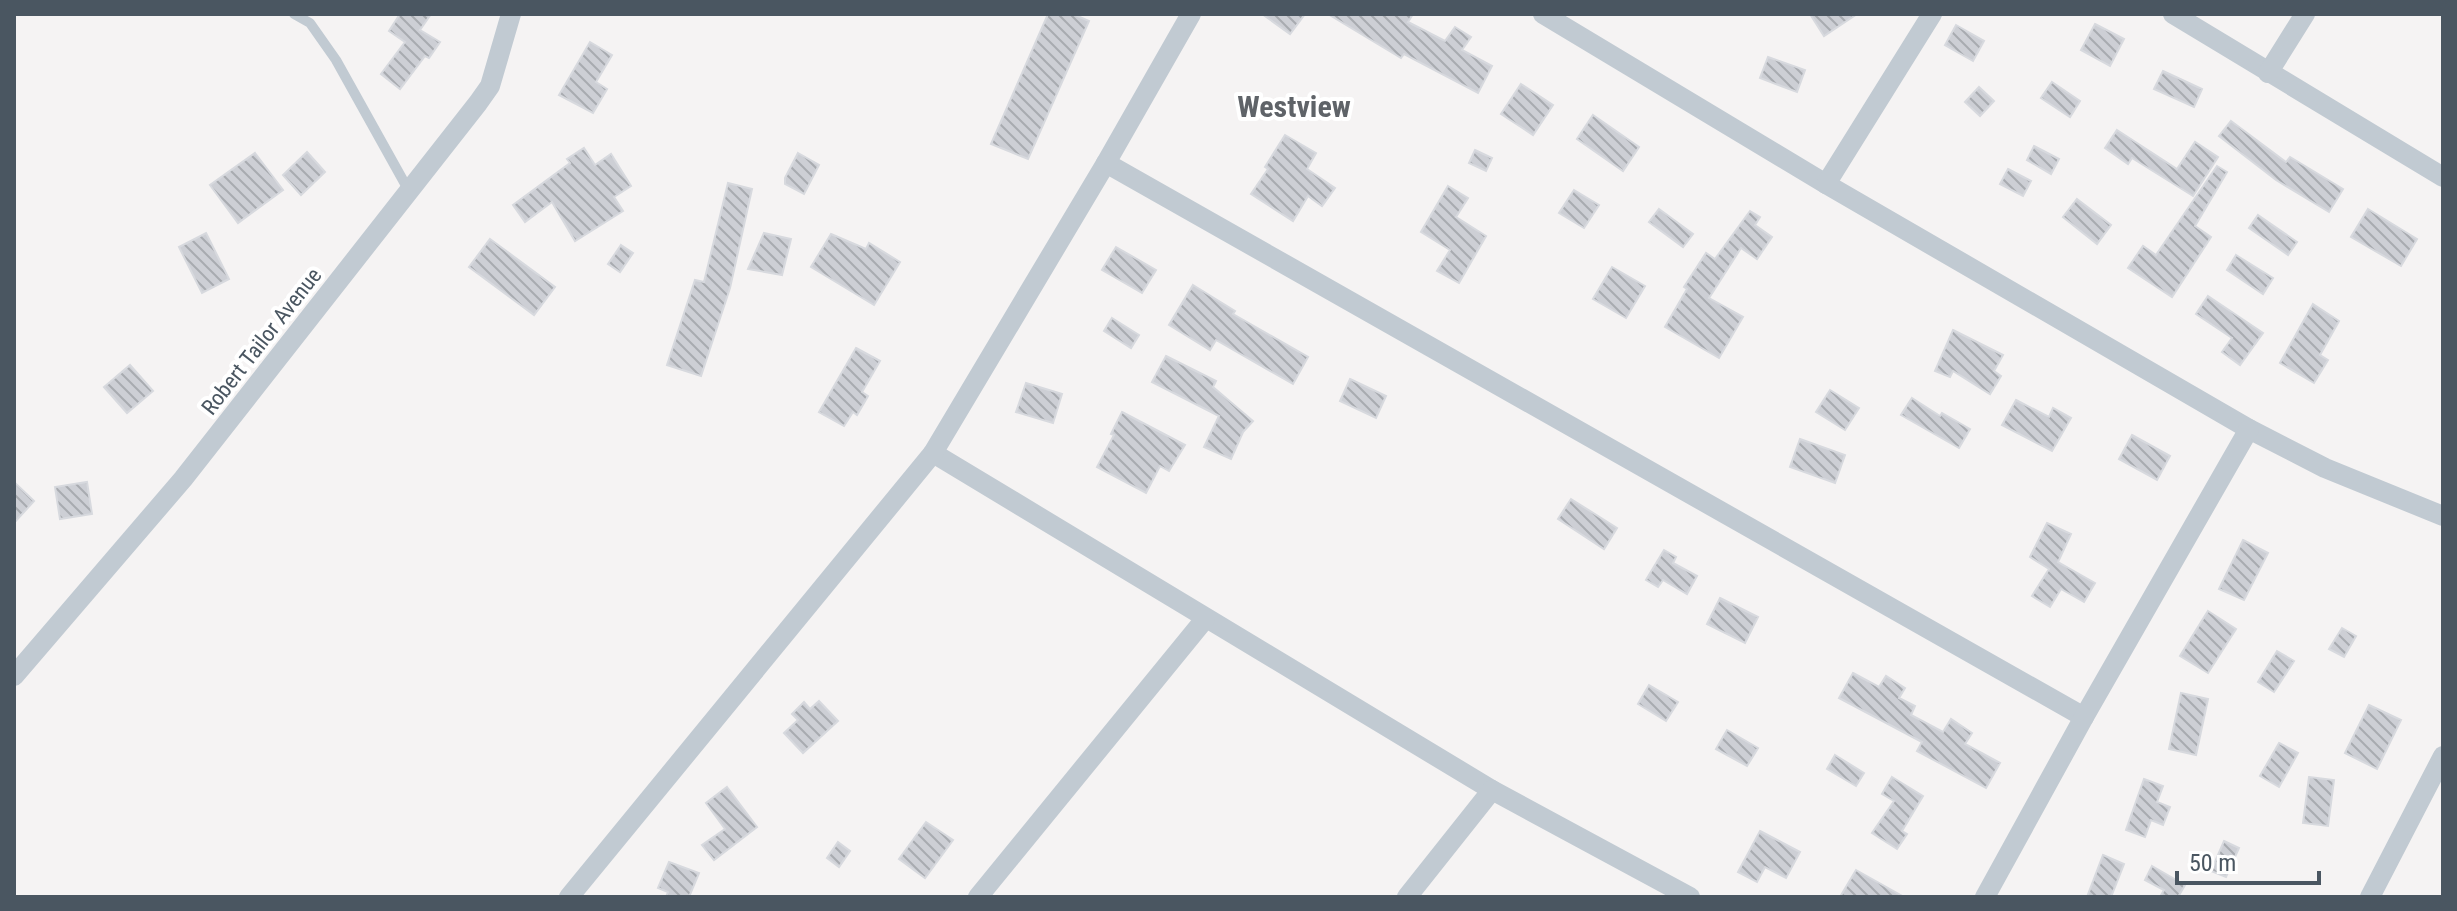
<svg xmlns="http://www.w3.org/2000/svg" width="2457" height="911" font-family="'Roboto Condensed',sans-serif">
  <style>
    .building { fill: url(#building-back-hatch); stroke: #d7d9de; stroke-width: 2 }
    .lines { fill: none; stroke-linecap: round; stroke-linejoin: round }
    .service { stroke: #c1cad2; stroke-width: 10 }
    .minor { stroke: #c1cad2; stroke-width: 20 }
    .labels { text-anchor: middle; stroke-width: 8; stroke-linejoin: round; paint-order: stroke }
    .street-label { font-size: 22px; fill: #4a5661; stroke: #fff }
    .district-label { font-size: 30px; font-weight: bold; fill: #5f6368; stroke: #fff }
  </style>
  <defs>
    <pattern id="building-back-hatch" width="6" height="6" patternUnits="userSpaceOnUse" patternTransform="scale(2)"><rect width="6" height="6" fill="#cdcfd5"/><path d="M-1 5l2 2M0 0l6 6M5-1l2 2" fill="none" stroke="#a8abb0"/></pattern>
  </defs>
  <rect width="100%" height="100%" fill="#f5f3f3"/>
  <g class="building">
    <polygon points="400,14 431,14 420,30 440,42 429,58 425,56 400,89 381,74 405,42 389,31"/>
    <polygon points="1048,14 1073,14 1089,21 1028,159 991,144"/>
    <polygon points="1262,14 1305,14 1290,34"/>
    <polygon points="1328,14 1413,14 1408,22 1445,41 1455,27 1471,37 1462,50 1492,66 1478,93 1404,54 1401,58"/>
    <polygon points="1810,14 1857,14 1824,36"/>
    <polygon points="2095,24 2124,39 2110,66 2081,50"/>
    <polygon points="1956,25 1984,41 1973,61 1945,45"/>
    <polygon points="590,42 612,55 596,82 607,89 593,113 559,95"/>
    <polygon points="1768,57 1805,70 1797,92 1760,78"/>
    <polygon points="2163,71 2202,89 2194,107 2154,89"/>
    <polygon points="2052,82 2080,101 2070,117 2041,98"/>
    <polygon points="1521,84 1553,105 1533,135 1501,114"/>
    <polygon points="1979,87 1994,101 1980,116 1965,102"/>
    <polygon points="1593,115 1639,147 1623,171 1577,139"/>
    <polygon points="2231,121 2286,162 2290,157 2343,189 2329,212 2276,180 2219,136"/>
    <polygon points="2117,130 2177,169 2195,142 2218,157 2193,196 2132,158 2128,164 2105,148"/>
    <polygon points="1285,135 1316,153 1307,169 1335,188 1322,206 1308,196 1293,221 1251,194 1268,169 1265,167"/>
    <polygon points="2034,146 2059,159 2051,174 2027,160"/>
    <polygon points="584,148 595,165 611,154 631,186 614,197 623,211 575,241 552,202 525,222 513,205 570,163 567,159"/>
    <polygon points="1475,150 1492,158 1486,171 1469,163"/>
    <polygon points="307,152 325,172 301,195 283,175"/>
    <polygon points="255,153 283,190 238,223 210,185"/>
    <polygon points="798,153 819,165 804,194 785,184 785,178"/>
    <polygon points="2217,166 2227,172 2195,226 2211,237 2172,297 2128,268 2143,246 2156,255"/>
    <polygon points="2008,169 2031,181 2023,196 2000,184"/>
    <polygon points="728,183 752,189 730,288 701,376 667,365 695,280 704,282"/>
    <polygon points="1448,186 1468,198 1456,217 1486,236 1459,283 1437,271 1450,250 1421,232"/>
    <polygon points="1574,190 1599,205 1584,228 1559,213"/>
    <polygon points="2077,199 2111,225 2097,244 2063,217"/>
    <polygon points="1659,209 1693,234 1683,247 1649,222"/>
    <polygon points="2368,209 2417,239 2401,266 2351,237"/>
    <polygon points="1750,211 1760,217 1755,225 1772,237 1757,259 1741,248 1709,298 1743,317 1719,358 1665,327 1687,289 1684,287 1706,253 1715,259"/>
    <polygon points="2258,215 2297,242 2288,255 2249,228"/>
    <polygon points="206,233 229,279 202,293 179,247"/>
    <polygon points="764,233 791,239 782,275 748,269"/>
    <polygon points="831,234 866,249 869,243 900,262 874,305 811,267"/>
    <polygon points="490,239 555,287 534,315 469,267"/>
    <polygon points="621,245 633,253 620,272 608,264"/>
    <polygon points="1116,247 1156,270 1142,293 1102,270"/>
    <polygon points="2236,255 2273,278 2263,294 2227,270"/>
    <polygon points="1612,267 1645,286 1626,318 1593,299"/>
    <polygon points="1193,285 1235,311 1233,314 1308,357 1293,384 1216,340 1210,350 1169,325"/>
    <polygon points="2208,296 2263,333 2240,365 2222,352 2232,338 2196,314"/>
    <polygon points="2313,304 2339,321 2320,355 2328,360 2314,383 2280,363"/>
    <polygon points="1112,318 1139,335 1131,348 1104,331"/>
    <polygon points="1953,330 2003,355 1994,371 2001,376 1990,394 1953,371 1950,377 1935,371"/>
    <polygon points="856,348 880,361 862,392 868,396 857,415 853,412 844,426 819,412"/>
    <polygon points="1166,356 1216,381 1213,387 1253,421 1243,432 1231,459 1204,447 1219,416 1152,382"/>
    <polygon points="130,365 153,391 127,413 104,387"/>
    <polygon points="1350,379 1386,396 1376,418 1340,401"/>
    <polygon points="1026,383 1062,394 1053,423 1016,412"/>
    <polygon points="1830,390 1859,408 1845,430 1816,412"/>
    <polygon points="1912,398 1940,416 1942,413 1970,429 1959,448 1901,415"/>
    <polygon points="2016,400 2049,417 2053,408 2071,418 2052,451 2002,425"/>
    <polygon points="1122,412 1185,445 1169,471 1160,466 1146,493 1097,467 1114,435 1111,434"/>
    <polygon points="2132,435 2170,456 2157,480 2119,459"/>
    <polygon points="1800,439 1845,455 1835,483 1790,467"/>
    <polygon points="14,482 34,501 14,523"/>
    <polygon points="87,482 92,514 60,519 55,487"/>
    <polygon points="1571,499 1617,528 1604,549 1558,519"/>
    <polygon points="2047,523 2071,534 2058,562 2095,583 2084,602 2061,589 2050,607 2032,596 2049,569 2030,557"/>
    <polygon points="2243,540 2268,553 2244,600 2219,589"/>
    <polygon points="1664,550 1676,557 1673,563 1697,576 1687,594 1663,580 1658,587 1646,580"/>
    <polygon points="1720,598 1758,617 1745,643 1707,624"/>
    <polygon points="2208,611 2236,629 2208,673 2180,656"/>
    <polygon points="2342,628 2356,636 2344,657 2329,649"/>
    <polygon points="2277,651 2294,661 2274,692 2258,682"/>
    <polygon points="1853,673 1879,687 1886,676 1905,688 1899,698 1915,706 1911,715 1943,732 1951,719 1972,733 1965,744 2000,763 1986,788 1917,751 1922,742 1839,698"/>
    <polygon points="1649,685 1678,702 1666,721 1638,704"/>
    <polygon points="2181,693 2208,699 2196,755 2169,749"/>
    <polygon points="819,701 838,721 803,753 784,733 798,720 792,714 804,702 810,709"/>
    <polygon points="2369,705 2401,720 2377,769 2345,753"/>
    <polygon points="1727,730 1758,748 1747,766 1716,749"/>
    <polygon points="2279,743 2298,753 2279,787 2260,776"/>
    <polygon points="1835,755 1864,773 1856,786 1827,769"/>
    <polygon points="1892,777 1923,796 1902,831 1907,834 1897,849 1872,833 1894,801 1882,794"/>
    <polygon points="2309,777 2334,780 2328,826 2303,823"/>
    <polygon points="2144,779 2163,786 2157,802 2170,807 2163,825 2151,820 2145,837 2126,830"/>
    <polygon points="727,787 757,827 714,860 702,845 725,829 706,803"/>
    <polygon points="926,822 953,840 925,878 899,859"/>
    <polygon points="1760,831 1800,852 1786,878 1765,867 1757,882 1738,872"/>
    <polygon points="2224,841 2239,848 2226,877 2211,871"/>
    <polygon points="838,842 850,851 839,867 827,858"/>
    <polygon points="2103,855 2124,864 2111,897 2087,897"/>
    <polygon points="669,862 699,873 689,897 666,897 668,892 658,888"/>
    <polygon points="2152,866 2185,885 2178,897 2160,897 2164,890 2145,880"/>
    <polygon points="1856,870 1904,897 1840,897"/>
  </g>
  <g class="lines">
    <polyline class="service" points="294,14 310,23 336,60 409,191"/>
    <g class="minor">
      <polyline points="1543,14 1826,184 2249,429 2325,468 2443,516"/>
      <polyline points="2173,14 2443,177"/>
      <polyline points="2268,73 2305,14"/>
      <polyline points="1106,163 2084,717"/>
      <polyline points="1826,184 1932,14"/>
      <polyline points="933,453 1492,790 1690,897"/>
      <polyline points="14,676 183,479 478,103 490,86 511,14"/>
      <polyline points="569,897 933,453 1106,163 1191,14"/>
      <polyline points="978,897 1205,619"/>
      <polyline points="1407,897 1492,790"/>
      <polyline points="1985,897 2084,717 2249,429"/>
      <polyline points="2370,897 2443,756"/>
    </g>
  </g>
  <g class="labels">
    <g class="street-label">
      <text transform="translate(261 341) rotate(-52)" y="8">Robert Tailor Avenue</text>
    </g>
    <g class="district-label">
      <text x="1294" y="117">Westview</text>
    </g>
  </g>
  <rect width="2457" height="911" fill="none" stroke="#4a5661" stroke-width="32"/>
  <path d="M2177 871v12h142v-12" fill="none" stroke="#4a5661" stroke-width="4"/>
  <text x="2189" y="871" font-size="24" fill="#4a5661" stroke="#ffffff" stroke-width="6" paint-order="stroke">50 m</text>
</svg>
